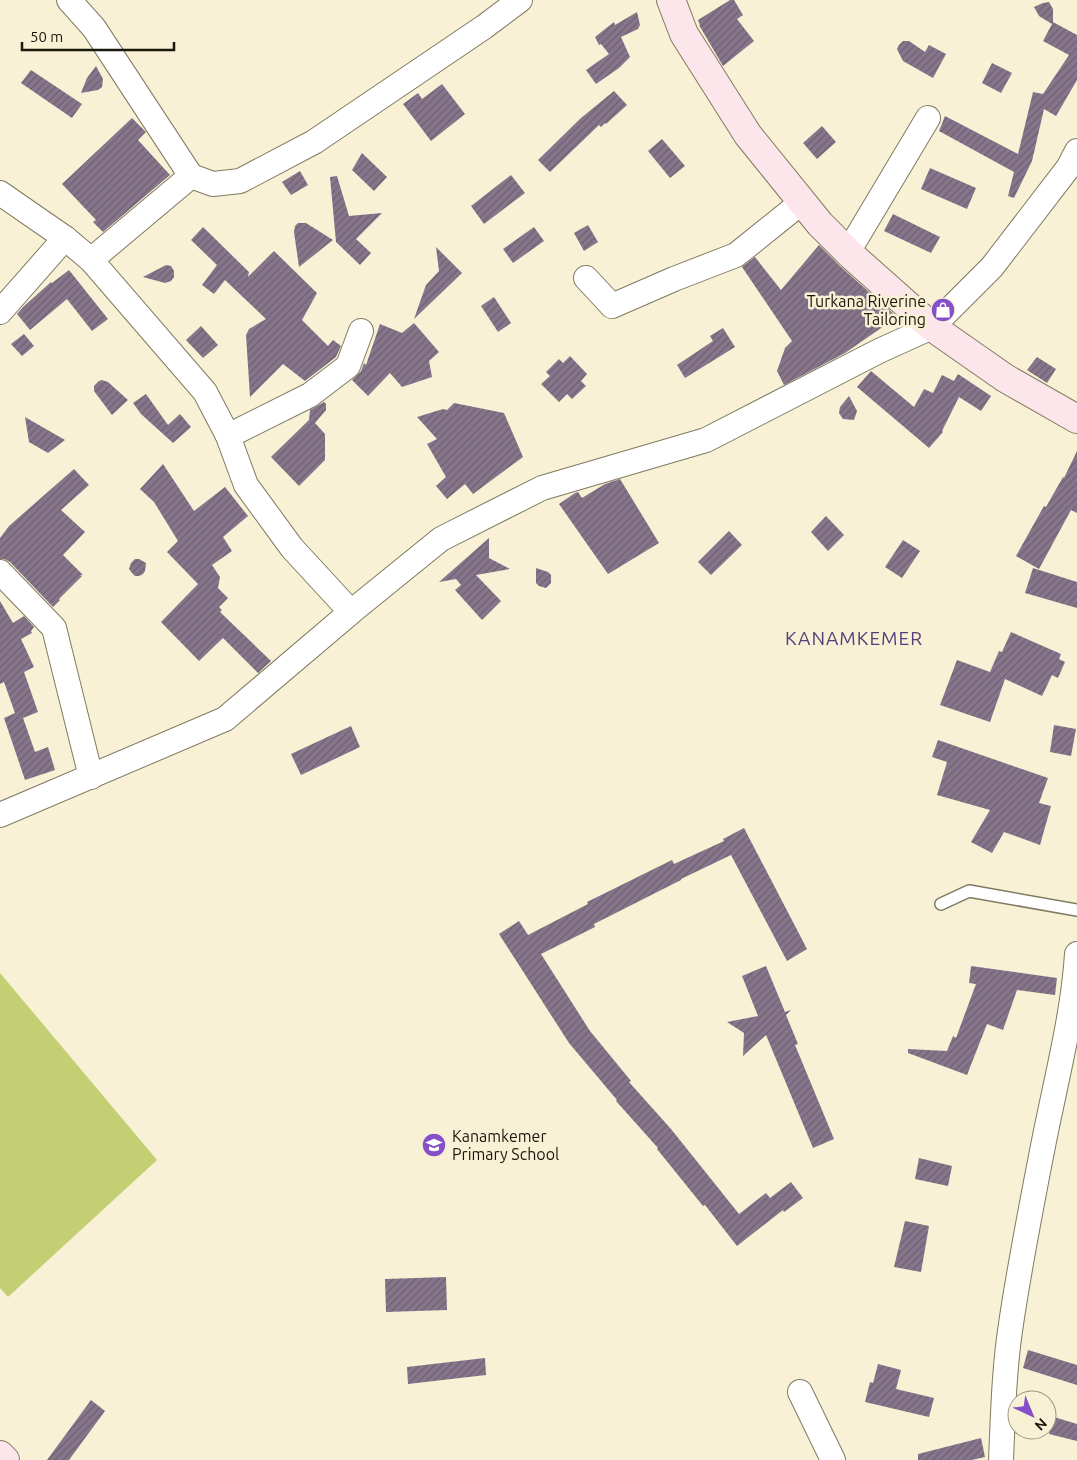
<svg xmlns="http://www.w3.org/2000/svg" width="1077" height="1460" font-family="Ubuntu,sans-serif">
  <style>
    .pitch { fill: #c4cf73 }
    .building { fill: url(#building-hatch) }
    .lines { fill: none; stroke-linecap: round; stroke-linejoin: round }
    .lane-casing { stroke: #807a61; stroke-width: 14 }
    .street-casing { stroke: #807a61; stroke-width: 26 }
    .secondary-casing { stroke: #807a61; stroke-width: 30 }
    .lane { stroke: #fff; stroke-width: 11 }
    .street { stroke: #fff; stroke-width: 24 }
    .secondary { stroke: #fce5eb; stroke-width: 28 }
    .labels { text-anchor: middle; stroke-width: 5; stroke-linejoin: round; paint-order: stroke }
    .poi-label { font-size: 16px; fill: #1a170d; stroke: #f8f1d5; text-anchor: end }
    .quarter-label { font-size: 19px; letter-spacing: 1px; fill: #573e7a; stroke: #f8f1d5 }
  </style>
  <defs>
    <pattern id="building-hatch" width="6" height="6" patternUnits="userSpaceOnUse" patternTransform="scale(1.25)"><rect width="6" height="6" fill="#87768b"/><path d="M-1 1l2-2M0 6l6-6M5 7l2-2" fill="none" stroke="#6e6070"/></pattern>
  </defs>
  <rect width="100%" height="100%" fill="#f8f1d5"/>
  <polygon class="pitch" points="0,973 157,1160 8,1297 0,1288"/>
  <g class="building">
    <polygon points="730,0 734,0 743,15 737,19 754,41 723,66 699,25 700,25 698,20"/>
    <polygon points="1049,2 1053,9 1053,23 1053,22 1077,35 1077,80 1056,116 1044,109 1032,161 1014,198 1008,196 1014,172 939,131 945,116 1018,154 1033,92 1043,94 1069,55 1043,41 1052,24 1039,16 1034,7 1043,3"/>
    <polygon points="637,12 640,25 638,29 621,37 630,57 619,68 596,84 586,70 609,54 601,44 599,45 595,37 614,22 615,25"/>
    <polygon points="903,41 909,41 925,52 929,45 946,54 933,78 903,61 897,49 899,45"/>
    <polygon points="992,63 1012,73 1001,93 982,83"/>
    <polygon points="96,66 103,79 102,87 98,90 81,93 87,78"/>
    <polygon points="31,70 82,104 72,118 21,83"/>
    <polygon points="442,84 465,114 431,141 403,104 418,93 422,99"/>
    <polygon points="614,91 627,105 606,124 605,123 601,127 599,125 550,172 538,160 581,118"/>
    <polygon points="132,118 146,132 138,140 170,175 103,232 93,222 96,220 62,184"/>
    <polygon points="822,126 836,142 817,159 803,143"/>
    <polygon points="662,139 685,166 670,178 648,151"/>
    <polygon points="362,153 387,177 374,191 352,170"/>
    <polygon points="930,168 976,188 967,209 921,189"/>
    <polygon points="300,171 308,185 291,195 282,182"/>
    <polygon points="511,175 525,193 484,224 471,206"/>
    <polygon points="337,176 349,216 382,213 356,239 371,253 360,265 336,242 330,177"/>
    <polygon points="893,214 940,237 931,253 884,231"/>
    <polygon points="298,223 306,223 333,240 299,267 294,232 295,226"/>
    <polygon points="588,225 598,242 584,251 574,233"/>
    <polygon points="203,227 249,272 248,277 274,251 317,293 302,320 328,346 333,340 341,346 336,357 305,381 283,364 250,397 246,335 249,329 266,319 225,280 214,294 202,285 217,265 191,240"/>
    <polygon points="534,227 544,241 513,263 503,249"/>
    <polygon points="819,245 841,267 897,317 845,353 784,385 777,371 785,348 792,341 742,267 755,257 781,290"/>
    <polygon points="436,247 462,273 414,319 426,285 439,271"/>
    <polygon points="166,265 171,266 174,271 174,277 171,281 165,283 143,277"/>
    <polygon points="69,270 108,319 92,331 67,299 30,330 17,314 23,307 51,282 52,283"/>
    <polygon points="494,297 511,323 498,332 481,306"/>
    <polygon points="414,323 439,352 429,361 432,377 402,387 390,373 368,396 352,380 361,371 364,363 366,365 380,324 402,333"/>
    <polygon points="201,326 218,345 203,358 186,340"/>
    <polygon points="723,328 735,347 685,378 677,365 713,341 710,336"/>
    <polygon points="24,334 34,346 22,356 11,344"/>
    <polygon points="570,356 587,374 581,381 586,386 572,399 567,394 559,402 541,384 550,376 546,372 559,359 563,363"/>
    <polygon points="1037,357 1056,369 1047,383 1027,370"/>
    <polygon points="871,371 914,407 924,389 933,393 942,375 954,381 958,374 991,396 981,411 959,397 942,431 943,432 929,448 857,387"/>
    <polygon points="102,380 108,382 128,400 112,415 94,391 94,386 99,381"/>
    <polygon points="146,394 168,425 180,414 191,427 173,443 141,414 133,403"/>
    <polygon points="849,396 857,411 854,420 843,419 839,413 840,407"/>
    <polygon points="324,402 326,404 326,410 315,423 325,434 325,460 299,486 271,457 309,420 310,410"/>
    <polygon points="454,403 504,413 523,457 473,494 465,484 447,499 436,486 446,477 427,444 437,439 417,417 443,409 447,410"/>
    <polygon points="25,417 65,440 48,453 29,442"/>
    <polygon points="1077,451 1077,513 1071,510 1039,569 1016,556 1044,506 1046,507 1063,477 1064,478"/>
    <polygon points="163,464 194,511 225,487 248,516 223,537 232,551 212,565 220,577 218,588 228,598 219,607 222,610 220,612 271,661 258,673 223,638 199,661 161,622 198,584 167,552 178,541 154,502 140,489"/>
    <polygon points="74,469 89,485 61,510 85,532 63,555 83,575 80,575 82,576 59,599 60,600 53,607 10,562 4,559 0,559 0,538 9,526"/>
    <polygon points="620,479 659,543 608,574 559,504 575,493 578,492 582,498 605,484"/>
    <polygon points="826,516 844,535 828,551 811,532"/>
    <polygon points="729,531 742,545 711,575 698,562"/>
    <polygon points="489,538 489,558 510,569 476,575 501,601 482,620 455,590 461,585 456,579 439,582"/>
    <polygon points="903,540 920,551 902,578 885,567"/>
    <polygon points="135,559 139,559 146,563 145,571 143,574 139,576 135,576 132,573 129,569 131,563"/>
    <polygon points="536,568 548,572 551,575 551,583 546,588 539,586 536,583"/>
    <polygon points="1033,568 1077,582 1077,608 1025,593"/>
    <polygon points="0,601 13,623 24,616 34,627 31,631 32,633 21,639 34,667 24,672 38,712 23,718 35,752 48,747 55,770 25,780 4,718 15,713 4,682 0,684"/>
    <polygon points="1011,632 1061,654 1059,659 1065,662 1058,678 1052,675 1042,696 1005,679 990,722 940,705 957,660 990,672 999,651 1002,652"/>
    <polygon points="1054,725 1076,729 1071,756 1050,752"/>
    <polygon points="351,726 360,747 301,775 291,754"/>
    <polygon points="938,740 1048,778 1039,803 1051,806 1040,845 1004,832 992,853 971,842 990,810 937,795 947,762 932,757"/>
    <polygon points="744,828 807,949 787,961 731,855 681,879 681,880 594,924 595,927 541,954 590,1031 631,1081 629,1082 671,1129 739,1214 766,1193 770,1198 791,1182 803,1198 784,1212 783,1210 737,1246 705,1205 703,1206 657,1149 658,1148 616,1101 617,1100 569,1043 499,934 519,921 528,935 588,904 587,902 672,860 674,864 724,841 723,839"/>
    <polygon points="766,966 785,1012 791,1010 786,1015 798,1044 795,1045 834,1139 813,1148 766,1035 743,1056 744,1033 727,1022 758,1016 742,976"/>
    <polygon points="971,966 1057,978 1055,995 1017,990 1003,1030 987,1024 967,1075 908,1053 908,1049 947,1051 953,1036 956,1038 976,984 969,983"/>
    <polygon points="919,1158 952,1166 948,1186 915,1179"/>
    <polygon points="905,1221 929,1226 921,1272 894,1267"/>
    <polygon points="446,1277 447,1310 386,1312 385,1279"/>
    <polygon points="1028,1350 1077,1365 1077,1385 1023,1368"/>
    <polygon points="485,1358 486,1375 408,1384 407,1367"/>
    <polygon points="878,1364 901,1370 896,1389 934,1398 929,1417 865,1402 870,1382 873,1383"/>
    <polygon points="91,1400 105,1411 69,1460 47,1460"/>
    <polygon points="1054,1417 1077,1424 1077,1441 1049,1434"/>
    <polygon points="981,1438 985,1457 972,1460 918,1460 918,1454"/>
  </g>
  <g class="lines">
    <g class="lane-casing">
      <polyline id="lane" points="941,904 969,891 1077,910"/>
    </g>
    <g class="street-casing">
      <g id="street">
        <polyline points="69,0 94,28 191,176"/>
        <polyline points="0,193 65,238 91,260 191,176 213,184 240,181 314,142 484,27 520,0"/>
        <polyline points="848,252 928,118"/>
        <polyline points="91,260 205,392 228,436 246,485 292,548 351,612"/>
        <polyline points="586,278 612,306 674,279 736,255 802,202"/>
        <polyline points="0,312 65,238"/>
        <polyline points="228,436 310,395 348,366 361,331"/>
        <polyline points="0,572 54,628 91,777"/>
        <polyline points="0,815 225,719 351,612 441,539 542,488 706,440 879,351 932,327 992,267 1068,168 1077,151"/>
        <polyline points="800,1392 833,1460"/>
        <path d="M1001 1460C1003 1415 1004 1369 1011 1324 1020 1263 1032 1202 1044 1141 1056 1080 1073 1016 1077 954"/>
      </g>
    </g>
    <g class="secondary-casing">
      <g id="secondary">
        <polyline points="671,0 684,34 748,135 820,224 851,255 932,327 1005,378 1077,419"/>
        <polyline points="0,1455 5,1460"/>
      </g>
    </g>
    <use href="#lane" class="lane"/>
    <use href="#street" class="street"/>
    <use href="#secondary" class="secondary"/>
  </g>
  <defs>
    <g id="shop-disc" transform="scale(1.25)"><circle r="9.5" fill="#8550c7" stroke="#f8f1d5"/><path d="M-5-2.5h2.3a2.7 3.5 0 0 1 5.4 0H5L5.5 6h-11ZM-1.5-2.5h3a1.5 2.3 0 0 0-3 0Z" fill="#fff"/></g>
    <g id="school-disc" transform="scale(1.25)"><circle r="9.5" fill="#8550c7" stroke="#f8f1d5"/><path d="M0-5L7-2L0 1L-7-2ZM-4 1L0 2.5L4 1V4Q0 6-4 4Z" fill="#fff"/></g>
  </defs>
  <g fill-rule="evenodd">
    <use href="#shop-disc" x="943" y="310"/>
    <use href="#school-disc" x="434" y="1145"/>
  </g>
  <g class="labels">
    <g class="poi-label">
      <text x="926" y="307">Turkana Riverine<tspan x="926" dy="18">Tailoring</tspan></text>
      <text x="452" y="1142" text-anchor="start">Kanamkemer<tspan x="452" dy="18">Primary School</tspan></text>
    </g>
    <g class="quarter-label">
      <text x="854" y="645">KANAMKEMER</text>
    </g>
  </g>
  <g transform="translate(1032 1415) rotate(136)"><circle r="24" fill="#f8f1d5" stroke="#9f9a85"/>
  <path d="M0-4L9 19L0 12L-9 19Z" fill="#8550c7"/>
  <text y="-8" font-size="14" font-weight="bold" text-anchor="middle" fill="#1a170d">N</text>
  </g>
  <path d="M22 42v8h152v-8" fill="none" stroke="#1a170d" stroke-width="2.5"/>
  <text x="30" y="42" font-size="15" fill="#1a170d" stroke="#f8f1d5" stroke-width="4" paint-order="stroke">50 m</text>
</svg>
